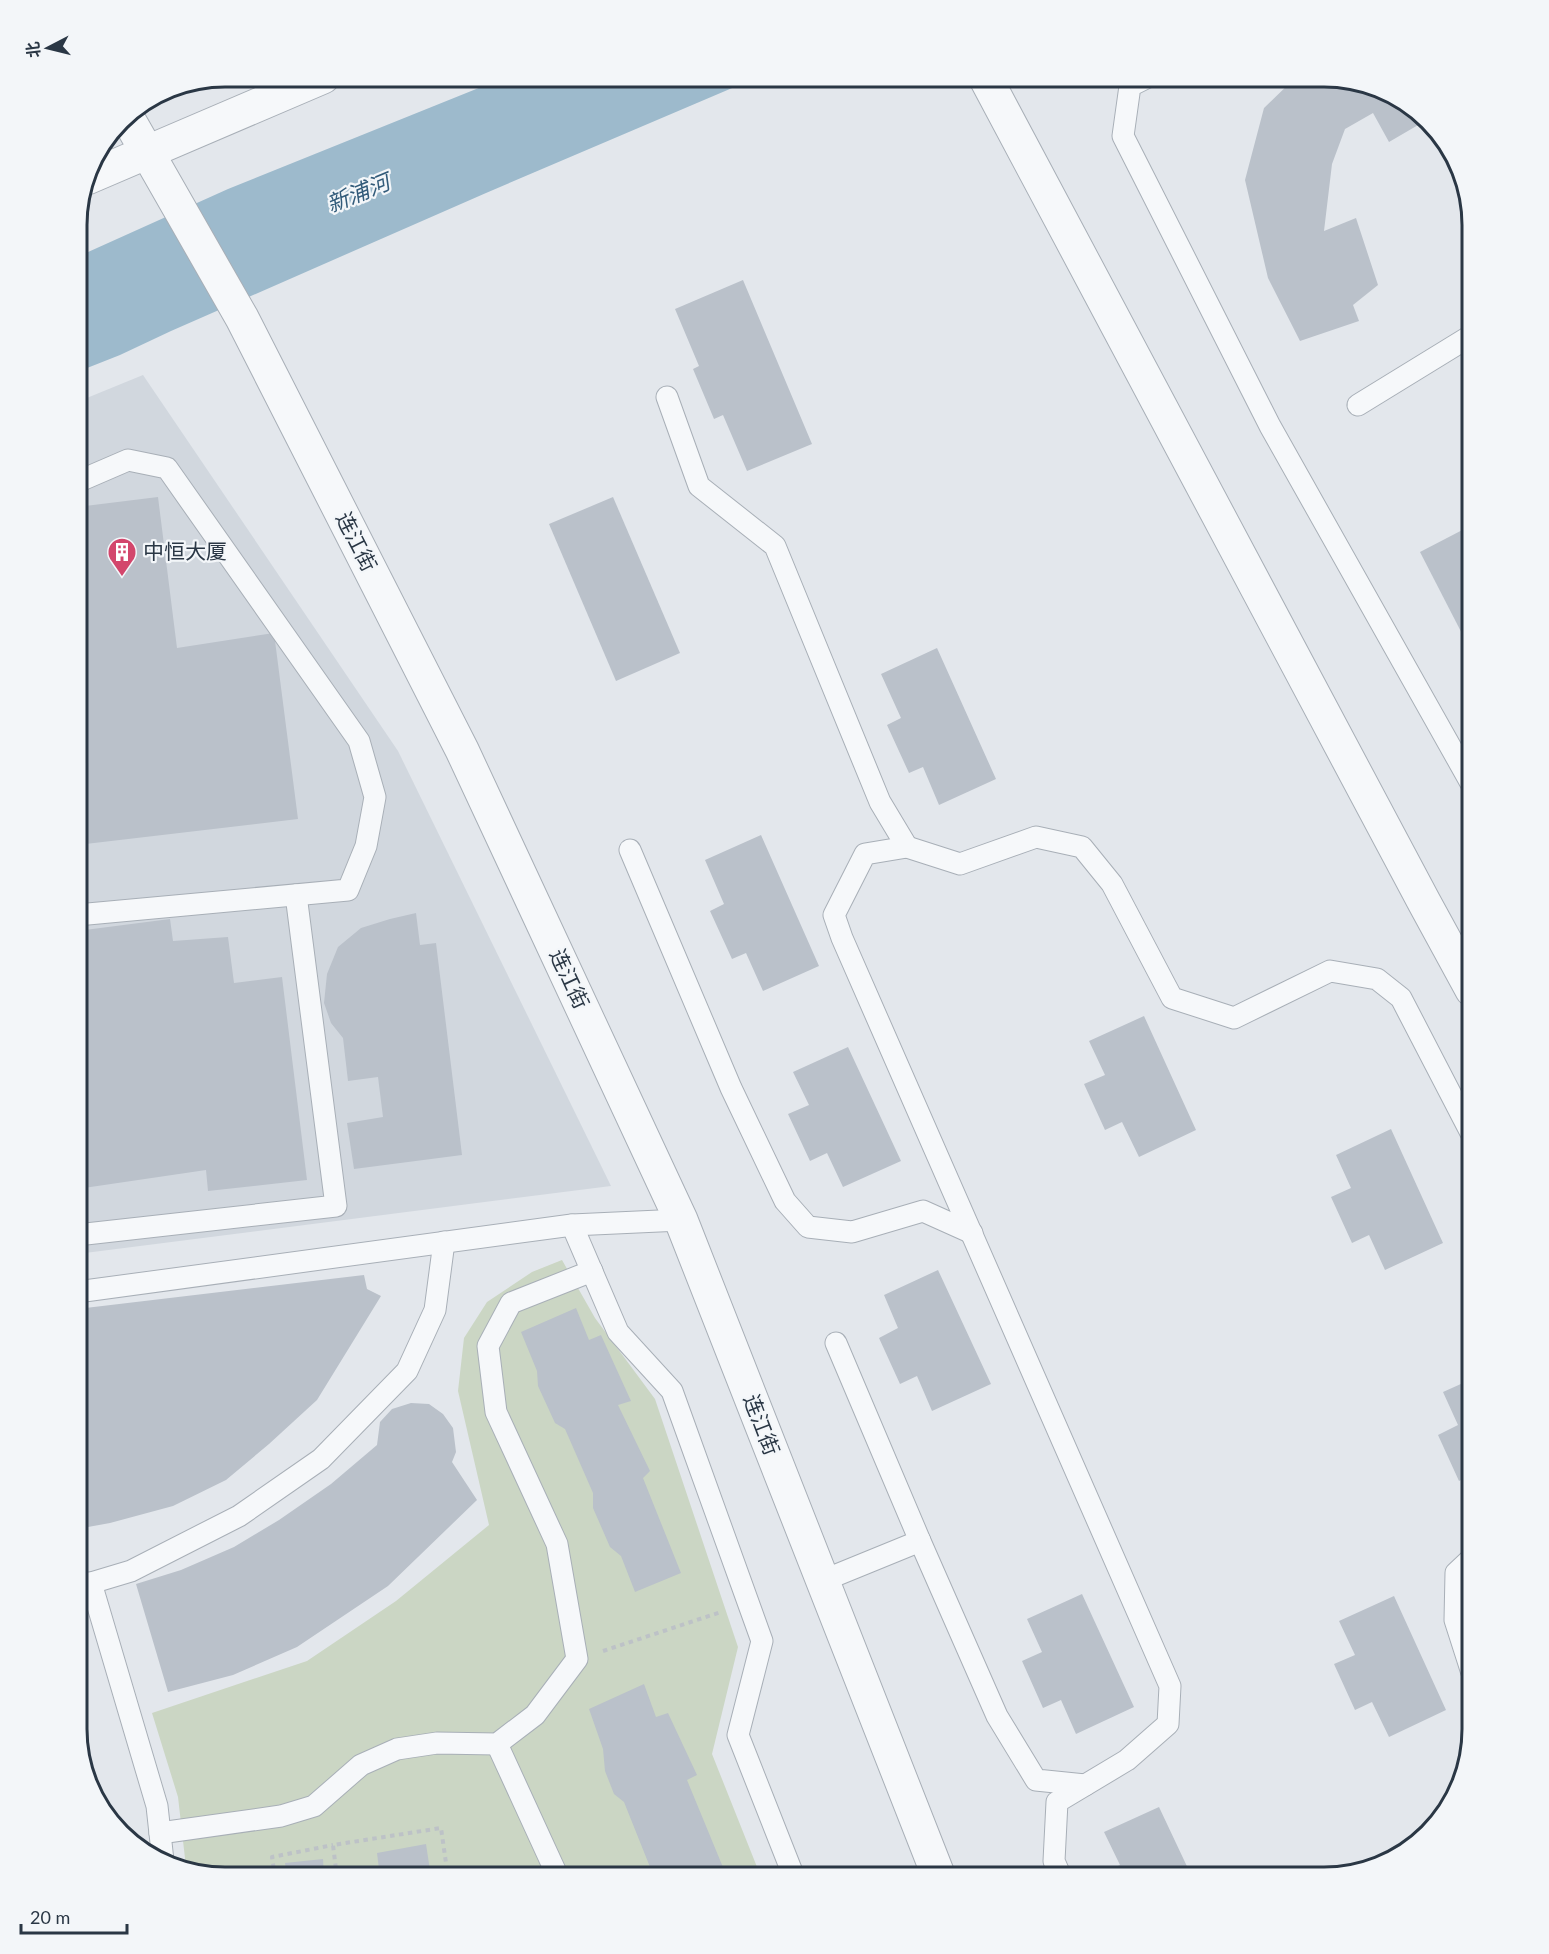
<svg xmlns="http://www.w3.org/2000/svg" width="1549" height="1954" font-family="Lato,'Noto Sans SC',sans-serif">
  <style>
    .built { fill: #d1d7de }
    .green { fill: #cbd6c4 }
    .water { fill: #9dbacc }
    .building { fill: #bac1ca }
    .lines { fill: none; stroke-linecap: round; stroke-linejoin: round }
    .lane-casing { stroke: #a8afb7; stroke-width: 23 }
    .street-casing { stroke: #a8afb7; stroke-width: 35 }
    .path { stroke: #bdc2c7; stroke-width: 4; stroke-dasharray: 4.5 4.5; stroke-linecap: butt }
    .lane { stroke: #f6f8fa; stroke-width: 21 }
    .street { stroke: #f6f8fa; stroke-width: 33 }
    .labels { text-anchor: middle; stroke-width: 4.5; stroke-linejoin: round; paint-order: stroke }
    .street-label { font-size: 21px; fill: #2a3745; stroke: #f3f6f9 }
    .poi-label { font-size: 21px; fill: #2a3745; stroke: #f3f6f9; text-anchor: start }
    .water-label { font-size: 22px; font-style: italic; fill: #325b7a; stroke: #f3f6f9 }
    .rim { fill: none; stroke: #2a3745; stroke-width: 3 }
  </style>
  <rect width="100%" height="100%" fill="#e3e7ec"/>
  <polygon class="built" points="143,375 398,751 611,1186 77,1254 77,402"/>
  <polygon class="green" points="562,1260 595,1318 655,1399 738,1647 712,1754 761,1877 224,1877 186,1867 178,1797 152,1713 307,1661 396,1601 489,1525 458,1391 464,1338 487,1302 532,1272"/>
  <polygon class="water" points="506,77 758,77 486,193 171,331 120,355 77,372 77,257 228,189"/>
  <g class="building">
    <polygon points="1296,77 1334,77 1399,97 1425,121 1389,142 1373,113 1345,129 1332,164 1324,231 1356,218 1378,285 1353,305 1359,321 1300,341 1268,278 1245,180 1264,108"/>
    <polygon points="743,280 812,444 747,471 723,415 714,419 693,369 699,366 675,309"/>
    <polygon points="158,497 177,648 274,633 298,819 77,845 77,507"/>
    <polygon points="613,497 680,653 616,681 549,524"/>
    <polygon points="1472,525 1472,653 1420,552"/>
    <polygon points="937,648 996,779 939,805 923,767 909,773 887,725 901,718 881,674"/>
    <polygon points="761,835 819,966 763,991 746,953 732,959 710,911 724,904 705,860"/>
    <polygon points="416,913 420,945 436,943 462,1155 354,1169 347,1123 383,1117 378,1077 348,1081 343,1038 331,1023 324,1003 327,974 338,947 361,928 390,919"/>
    <polygon points="170,919 173,941 228,937 234,983 282,977 307,1180 208,1191 206,1170 77,1189 77,931"/>
    <polygon points="1144,1016 1196,1130 1139,1157 1122,1122 1105,1130 1084,1084 1105,1075 1089,1041"/>
    <polygon points="848,1047 901,1161 843,1187 827,1153 810,1161 788,1114 809,1105 793,1072"/>
    <polygon points="1391,1129 1443,1243 1385,1270 1369,1235 1352,1243 1331,1197 1351,1188 1336,1155"/>
    <polygon points="938,1270 991,1384 932,1411 917,1376 900,1384 879,1338 898,1328 884,1295"/>
    <polygon points="364,1275 367,1289 381,1296 317,1400 269,1444 226,1480 173,1506 110,1523 77,1529 77,1309"/>
    <polygon points="576,1308 589,1340 601,1335 631,1401 618,1405 650,1471 643,1478 681,1573 635,1592 621,1556 610,1547 593,1508 593,1493 565,1429 555,1423 538,1386 537,1371 521,1332"/>
    <polygon points="1472,1379 1472,1475 1459,1481 1438,1435 1458,1425 1443,1392"/>
    <polygon points="411,1403 429,1404 443,1414 453,1428 456,1452 452,1462 477,1500 388,1586 297,1647 233,1675 168,1692 136,1584 181,1570 234,1547 279,1520 331,1484 377,1445 380,1422 392,1409"/>
    <polygon points="1082,1594 1134,1707 1076,1734 1061,1700 1043,1708 1022,1661 1042,1652 1027,1619"/>
    <polygon points="1394,1596 1446,1710 1389,1737 1372,1702 1355,1710 1334,1664 1355,1655 1339,1621"/>
    <polygon points="77,1618 80,1618 83,1647 77,1648"/>
    <polygon points="644,1684 656,1717 668,1713 697,1775 687,1780 727,1877 654,1877 624,1802 614,1794 605,1771 603,1749 589,1709"/>
    <polygon points="77,1700 85,1716 86,1744 83,1752 76,1730"/>
    <polygon points="1159,1807 1192,1877 1101,1877 1099,1875 1120,1865 1104,1832"/>
    <polygon points="426,1844 431,1877 380,1877 377,1853"/>
    <polygon points="323,1859 324,1877 287,1877 285,1863"/>
  </g>
  <g class="lines">
    <g class="lane-casing">
      <g id="lane">
        <polyline points="1148,77 1130,86 1123,136 1270,426 1472,785"/>
        <polyline points="667,397 699,486 775,546 880,802 907,847"/>
        <polyline points="1358,405 1472,335"/>
        <polyline points="630,850 731,1088 785,1201 808,1227 852,1232 923,1211 972,1233"/>
        <polyline points="77,915 348,890 366,846 375,797 359,741 167,468 128,460 77,482"/>
        <polyline points="572,1225 618,1332 672,1391 762,1641 738,1735 794,1877"/>
        <polyline points="77,1235 336,1206 296,895"/>
        <polyline points="77,1292 572,1225 681,1220"/>
        <polyline points="836,1343 920,1541 997,1716 1036,1780 1085,1785"/>
        <polyline points="822,1581 920,1541"/>
        <polyline points="77,1583 91,1583 131,1571 239,1516 321,1459 407,1371 435,1310 444,1242"/>
        <polyline points="91,1583 157,1806 163,1861"/>
        <polyline points="1472,1673 1455,1620 1456,1573 1472,1558"/>
        <polyline points="497,1744 558,1877"/>
        <polyline points="160,1833 281,1816 314,1806 361,1765 397,1749 437,1743 497,1744 535,1715 577,1659 557,1544 496,1412 488,1346 511,1303 592,1271"/>
        <polyline points="1061,1877 1054,1861 1057,1802 1127,1760 1168,1724 1170,1686 842,938 834,915 865,854 907,847 960,864 1036,837 1082,847 1112,884 1172,998 1234,1018 1330,971 1377,979 1401,998 1472,1135"/>
      </g>
    </g>
    <g class="street-casing">
      <g id="street">
        <polyline points="985,77 1424,902 1472,990"/>
        <polyline points="126,115 242,318 462,750 681,1220 939,1877"/>
        <polyline points="87,178 323,77"/>
      </g>
    </g>
    <g class="path">
      <polyline points="603,1651 721,1612"/>
      <polyline points="275,1877 272,1857 333,1845"/>
      <polyline points="337,1877 333,1845 441,1828 448,1877"/>
    </g>
    <use href="#lane" class="lane"/>
    <use href="#street" class="street"/>
  </g>
  <defs>
    <g id="building-pin" transform="scale(1.5)"><path d="M0 17L-7.5 6A9.5 9.5 0 1 1 7.5 6Z" fill="#d3466c" stroke="#f3f6f9"/><path d="M-4-6H4V6H1V3H-1V6H-4ZM-2.5-4.3h1.7v1.8h-1.7ZM.8-4.3h1.7v1.8H.8ZM-2.5-1h1.7V.8h-1.7ZM.8-1h1.7V.8H.8Z" fill="#fff"/></g>
  </defs>
  <g fill-rule="evenodd">
    <use href="#building-pin" x="122" y="552"/>
  </g>
  <g class="labels">
    <g class="street-label">
      <text transform="translate(356 542) rotate(63)" y="7">连江街</text>
      <text transform="translate(569 979) rotate(65)" y="7">连江街</text>
      <text transform="translate(761 1425) rotate(69)" y="7">连江街</text>
    </g>
    <g class="poi-label">
      <text x="143" y="559">中恒大厦</text>
    </g>
    <g class="water-label">
      <text transform="translate(358 193) rotate(-22)" y="8">新浦河</text>
    </g>
  </g>
  <path d="M0 0H1549V1954H0ZM225 87H1324A138 138 0 0 1 1462 225V1729A138 138 0 0 1 1324 1867H225A138 138 0 0 1 87 1729V225A138 138 0 0 1 225 87Z" fill="#f3f6f9" fill-rule="evenodd"/>
  <path class="rim" d="M225 87H1324A138 138 0 0 1 1462 225V1729A138 138 0 0 1 1324 1867H225A138 138 0 0 1 87 1729V225A138 138 0 0 1 225 87Z"/>
  <g transform="translate(48 48) rotate(263)" stroke="#f3f6f9" stroke-width="4.5" paint-order="stroke">
  <path d="M0-4.5L10 22L0 15L-10 22Z" fill="#2a3745"/>
  <text y="-9" font-size="16" font-weight="bold" text-anchor="middle" fill="#2a3745">北</text>
  </g>
  <path d="M21 1924v9h106v-9" fill="none" stroke="#2a3745" stroke-width="3"/>
  <text x="30" y="1924" font-size="18" fill="#2a3745" stroke="#f3f6f9" stroke-width="4.5" paint-order="stroke">20 m</text>
</svg>
